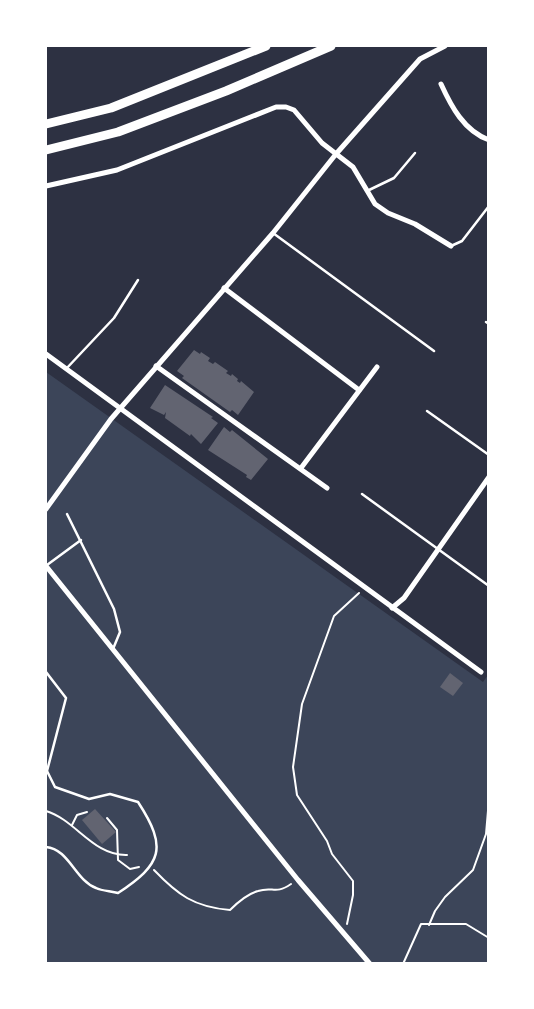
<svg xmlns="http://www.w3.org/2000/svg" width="534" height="1009" font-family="'Times New Roman',serif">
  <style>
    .green { fill: #3c4559 }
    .building { fill: #626471 }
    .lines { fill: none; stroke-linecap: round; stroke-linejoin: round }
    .path { stroke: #fff; stroke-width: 2 }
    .service { stroke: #fff; stroke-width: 2.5 }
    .minor { stroke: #fff; stroke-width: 5 }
    .primary { stroke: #fff; stroke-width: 9 }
  </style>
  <rect width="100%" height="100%" fill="#2d3142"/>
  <polygon class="green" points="46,372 483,682 488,675 488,963 46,963"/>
  <g class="building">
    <polygon points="194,350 200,354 201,352 210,358 208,361 213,364 215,362 228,371 226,373 231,376 232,374 238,379 237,381 240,383 241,381 254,392 238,415 232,410 230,412 182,378 184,376 177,371"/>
    <polygon points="165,385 213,417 211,418 218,423 201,444 191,434 190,436 165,418 166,412 164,415 150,408"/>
    <polygon points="224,427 230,432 232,430 268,459 251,480 246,477 247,475 208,450"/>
    <polygon points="450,673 463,683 453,696 440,687"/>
    <polygon points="95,809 116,832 102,844 82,820"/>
  </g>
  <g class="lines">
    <g class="path">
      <path d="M46 811C76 820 93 856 127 855"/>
      <polyline points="107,818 117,830 118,860 130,869 139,867"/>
      <polyline points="72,825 77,815 87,812"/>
      <path d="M154 870C178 895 194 907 230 910 238 902 247 894 258 891 273 886 275 895 291 884"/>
      <polyline points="347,924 353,895 353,881 332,854 327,841 297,795 293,767 302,704 334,616 359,593"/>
      <polyline points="429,925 435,911 445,897 473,870 486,834 489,799"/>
      <polyline points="403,964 421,924 466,924 489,938"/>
    </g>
    <g class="service">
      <polyline points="367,191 394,178 415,153"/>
      <polyline points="273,233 434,351"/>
      <polyline points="451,246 462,241 489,206"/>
      <polyline points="486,322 489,324"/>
      <polyline points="66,369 114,318 138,280"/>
      <polyline points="427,411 489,455"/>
      <polyline points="362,494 489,586"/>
      <polyline points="67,514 114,609 120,632 113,649"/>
      <polyline points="47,565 81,540"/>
      <path d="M46 672 66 698 47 771 55 787 89 799 110 794 138 802C168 848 162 864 118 893 111 891 102 891 96 888 75 880 69 849 46 847"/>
    </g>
    <g class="minor">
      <path d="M441 84C451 106 464 131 489 140"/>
      <polyline points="46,186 117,170 276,107 286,107 294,110 322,143 353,167 375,204 388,213 415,224 451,246"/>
      <polyline points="224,288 359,390"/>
      <polyline points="46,354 481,672"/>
      <polyline points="156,366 327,488"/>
      <polyline points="301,468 377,367"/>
      <polyline points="46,509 111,419 273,233 336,154 420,59 445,46"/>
      <polyline points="46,566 298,880 370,964"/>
      <polyline points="392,608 404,598 489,477"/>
    </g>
    <g class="primary">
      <polyline points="46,124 111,108 266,46"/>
      <polyline points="46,150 118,132 226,91 331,46"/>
    </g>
  </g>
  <rect width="534" height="1009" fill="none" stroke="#ffffff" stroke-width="94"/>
</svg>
